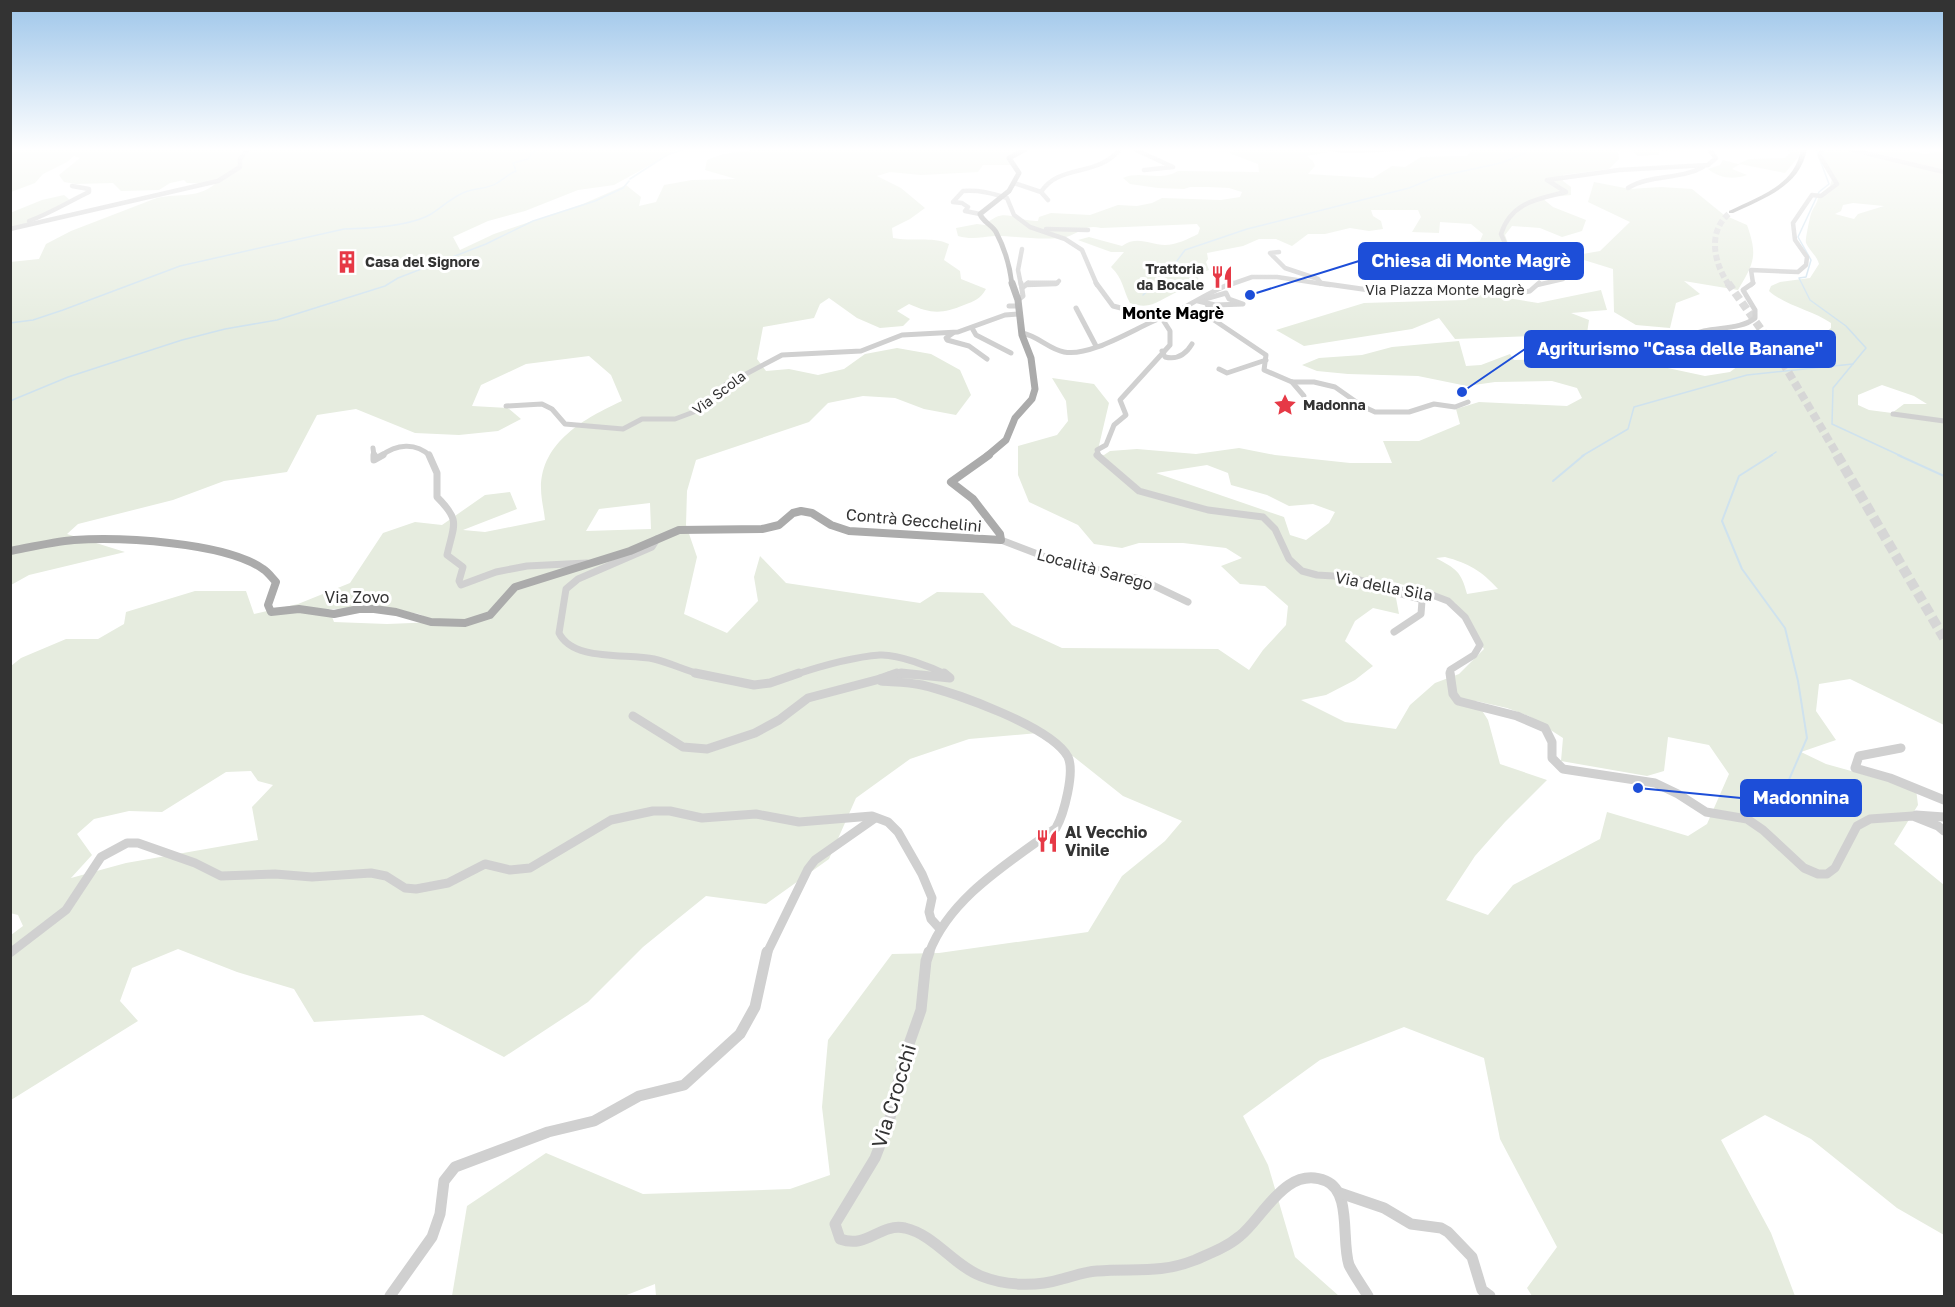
<svg xmlns="http://www.w3.org/2000/svg" width="1955" height="1307" font-family="'Golos Text',sans-serif">
  <style>
    .green { fill: #e6ecdf; fill-rule: evenodd }
    .lines { fill: none; stroke-linecap: round; stroke-linejoin: round }
    .stream-far1 { stroke: #cfe2ee; stroke-width: 1.5 }
    .stream { stroke: #cfe2ee; stroke-width: 2 }
    .highway-tunnel-far2 { stroke: #d6d6d6; stroke-width: 6; stroke-dasharray: 6 3; stroke-linecap: butt }
    .highway-tunnel-far1 { stroke: #d6d6d6; stroke-width: 8; stroke-dasharray: 8 4; stroke-linecap: butt }
    .highway-tunnel { stroke: #d6d6d6; stroke-width: 10; stroke-dasharray: 10 4.5; stroke-linecap: butt }
    .minor-far4 { stroke: #d0d0d0; stroke-width: 4.5 }
    .minor-far3 { stroke: #d0d0d0; stroke-width: 5 }
    .minor-far2 { stroke: #d0d0d0; stroke-width: 7 }
    .minor-far1 { stroke: #d0d0d0; stroke-width: 9 }
    .minor { stroke: #d0d0d0; stroke-width: 11 }
    .major-far2 { stroke: #ababab; stroke-width: 5 }
    .major-far1 { stroke: #ababab; stroke-width: 7 }
    .major { stroke: #ababab; stroke-width: 8 }
    .highway { fill: #9a9a9a; fill-rule: evenodd }
    .labels { text-anchor: middle; stroke-width: 6; stroke-linejoin: round; paint-order: stroke }
    .far-poi-label { font-size: 14px; font-weight: bold; fill: #333; stroke: #fff; text-anchor: start }
    .far-street-label { font-size: 14px; fill: #333; stroke: #fff }
    .far-quarter-label { font-size: 16px; font-weight: bold; fill: #000; stroke: #fff }
    .street-label { font-size: 16px; fill: #333; stroke: #fff }
    .poi-label { font-size: 16px; font-weight: bold; fill: #333; stroke: #fff; text-anchor: start }
    .near-street-label { font-size: 20px; fill: #333; stroke: #fff }
    .leader { fill: none; stroke: #1d4ed8; stroke-width: 2 }
    .callout-dot { fill: #1d4ed8; stroke: #fff; stroke-width: 2 }
    .callout { fill: #1d4ed8; stroke: #1d4ed8; stroke-width: 2 }
    .callout-label { font-size: 18px; text-anchor: middle; font-weight: bold; fill: #fff }
  </style>
  <rect width="100%" height="100%" fill="#fff"/>
  <g class="green">
    <path d="M11 149H679L614 185 578 190 525 211 488 221 453 237 460 250 494 234 583 204 626 185 641 197 639 206 656 202 664 185 692 180 736 179 705 170 707 160 723 154 758 149H1026L1011 158 1015 165H983L978 172 921 175 890 172 877 176 901 188 925 208 910 219 892 228 893 238C913 242 931 236 949 244L944 260 960 271 961 279 986 289C980 299 975 301 964 305 942 314 931 314 909 304L897 311 910 319 903 326 880 328 857 318 829 298 820 304 814 318 763 327 757 359 766 371 789 369 818 375 844 369 865 354 897 348 931 354 960 370 971 395 956 415 924 409 895 398 863 396 828 403 809 422 696 460 687 491 686 525 697 557 684 614 727 633 758 601 754 577 760 556 786 583 920 603 937 592 983 593 1012 625 1062 648 1218 649 1249 670 1263 650 1286 625 1288 606 1265 586 1240 584 1221 566 1242 558 1226 548 1183 543H1139L1122 548 1094 544 1078 525 1029 502 1018 475V446L1057 435 1068 421 1066 401 1052 378 1094 384 1109 403 1097 454 1104 455 1110 451 1137 449 1196 454 1239 448 1275 455 1350 463H1392L1383 441H1419L1460 424 1456 409 1479 402 1567 406 1582 398 1577 388 1552 381 1495 382 1467 386 1418 376 1348 374 1317 371 1302 365 1319 358 1362 355 1392 347 1459 341 1466 366 1481 365 1510 354 1514 360 1608 358 1645 361 1663 367 1705 376 1730 372 1770 342 1819 338 1831 328V323C1812 310 1786 306 1769 291L1771 286 1780 282 1810 278 1819 264C1817 256 1809 250 1806 243 1805 240 1810 217 1811 214 1813 207 1818 204 1818 196L1830 186 1832 179 1818 158 1817 149H1848L1944 172V725L1850 679 1819 684 1816 711 1836 740 1801 752 1826 764 1916 789 1918 805 1894 844 1944 885V1235L1897 1208 1811 1139 1765 1115 1721 1140 1771 1233 1795 1296H1532L1527 1288 1557 1247 1500 1139 1484 1058 1404 1027 1320 1060 1243 1116 1268 1165 1295 1257 1339 1296H656L655 1284 624 1296H452L467 1206 546 1153 643 1194 790 1189 830 1175 822 1107 828 1040 892 954 939 953 1088 932 1122 876 1165 841 1182 821 1123 796 1074 757 1038 733 969 739 910 759 856 798 829 859 766 904 706 896 643 947 588 1002 504 1057 423 1015 314 1022 294 989 237 972 178 949 132 968 120 1001 138 1021 11 1100V935L23 926 18 915 10 913 11 666 21 658 66 639H98L124 624 126 612 195 591H246L254 614 298 604 350 583 383 533 415 522 442 525 485 495 510 492 517 509 463 530 485 532 545 520C544 510 541 499 541 488 541 442 585 418 622 401L611 375 589 356 526 364 481 385 472 406 508 408 521 419 498 431 459 435 415 433 356 409 317 415 287 472 224 481 173 500 78 524 67 534 125 552 29 575 11 585 10 262 39 259 46 244 71 231 154 199C175 192 196 200 215 184L187 183 184 180 170 183 159 190 121 191 113 183 76 184 64 182 59 175 80 158 74 156 67 162 43 174 35 183 11 192ZM1853 203 1884 206 1858 214 1854 219 1835 214 1841 211 1843 205ZM1882 385 1914 396 1927 404H1904L1892 413 1869 410 1858 405V395ZM1207 465 1228 473 1231 485 1267 495 1289 506 1313 504 1335 512 1329 523 1306 540 1290 535 1284 517 1156 473ZM650 503 651 529 586 531 599 509ZM1445 557C1468 563 1482 571 1498 589L1467 594C1461 571 1456 569 1436 558ZM1393 582 1434 593 1455 603 1484 649 1459 674 1435 683 1410 705 1396 729 1345 722 1301 700 1326 695 1355 680 1373 666 1345 641 1355 621 1373 608 1399 614ZM387 608 419 614 437 622 387 624 334 622 329 609ZM1476 701 1507 708 1529 716 1563 738 1561 761 1647 776 1664 771 1668 737 1709 745 1729 774 1707 824 1688 836 1607 812 1600 839 1513 885 1488 915 1446 900 1475 856 1505 822 1547 780 1500 764 1488 720ZM251 771 258 781 273 785 252 807 258 840 126 863 71 878 92 855 77 834 94 819 129 811 162 812 226 772Z"/>
    <path d="M1316 149 1353 152H1329L1307 156 1313 161 1315 166 1308 174 1373 178 1392 166 1405 167 1421 157 1467 156 1472 149H1703L1704 150 1660 151 1658 155 1638 156 1630 150 1618 151 1619 159 1609 169 1563 175V181L1571 187V195L1542 198 1553 207 1586 220 1582 231 1562 237 1540 228 1512 226 1505 235 1511 252 1483 249 1465 242 1480 241 1483 234 1471 224 1440 222 1439 233 1412 232 1421 217 1418 210H1371L1373 216 1381 221 1383 229 1369 231 1350 228 1325 234H1308L1292 246 1276 239H1259L1243 246 1207 253 1208 259 1206 262 1209 270 1196 275 1200 281C1193 288 1187 287 1179 291 1160 299 1152 311 1130 303 1123 290 1123 278 1111 267L1124 252H1111L1078 240 1089 237 1122 246C1138 235 1149 245 1165 245 1176 245 1188 239 1198 234L1200 228 1197 224 1101 228C1085 224 1080 233 1066 237 1043 241 1018 236 995 236 981 237 972 240 958 236L956 228 977 224 985 225C1006 205 1014 222 1038 221L1039 217 1051 213 1090 215 1118 205 1137 206 1152 203 1162 198 1221 200 1240 197 1242 192 1229 188 1208 187H1190L1184 189 1158 188 1130 184 1123 178C1140 170 1160 182 1178 171L1259 172 1258 164 1229 153 1233 150Z"/>
    <path d="M1784 149H1797L1800 155 1785 173 1740 164 1732 169 1747 175C1733 180 1719 178 1708 169L1720 165 1723 160 1738 164 1749 159 1785 158 1790 153Z"/>
    <polygon points="1893,149 1906,149 1925,154 1944,150 1944,170 1873,152"/>
    <path d="M1594 182 1630 189 1661 187 1692 189 1724 215 1747 225C1758 256 1754 263 1738 290L1684 281 1700 294 1676 303 1670 328 1636 325 1614 312 1613 269 1571 256 1600 251 1630 222 1588 202Z"/>
    <polygon points="64,195 71,201 24,226 11,229 10,213 42,200"/>
    <polygon points="1601,290 1607,310 1571,313 1589,320 1586,340 1535,336 1455,339 1439,318 1412,329 1304,346 1276,330 1364,303 1466,300 1477,293 1538,303"/>
  </g>
  <g class="lines">
    <g class="stream-far1">
      <polyline points="1816,149 1829,184 1819,192 1798,237 1811,260 1806,277 1799,278 1810,300 1846,326 1866,348 1833,388 1832,424 1901,456"/>
      <polyline points="630,179 667,155 685,149"/>
      <polyline points="1143,295 1168,273 1185,250 1247,229 1409,188 1436,177 1501,163 1523,154 1528,149"/>
      <path d="M10 323 33 320 63 310 180 266 344 229C367 229 411 226 431 214 443 207 450 198 465 192 475 188 488 189 497 183 504 179 508 174 516 171L513 163 528 159 532 153 540 149"/>
      <polyline points="10,401 68,377 182,340 225,329 277,320 385,286 398,278 486,244 533,221 595,201 623,188 629,181"/>
      <polyline points="1582,456 1628,429 1634,407 1747,375 1853,364"/>
      <polyline points="1770,456 1776,452"/>
    </g>
    <g class="stream">
      <polyline points="1898,455 1944,476"/>
      <polyline points="1553,481 1584,455"/>
      <polyline points="1746,804 1785,789 1807,738 1798,681 1785,628 1742,569 1722,521 1739,476 1772,455"/>
    </g>
    <path class="highway-tunnel-far2" d="M1729 285C1713 262 1707 230 1731 212"/>
    <polyline class="highway-tunnel-far1" points="1728,283 1773,346 1838,456"/>
    <polyline class="highway-tunnel" points="1837,455 1944,638"/>
    <g class="minor-far4">
      <polyline points="1134,149 1173,167 1144,170"/>
      <polyline points="1332,149 1346,151 1403,149"/>
      <polyline points="1849,149 1944,172"/>
      <polyline points="1014,183 1041,192 1048,200"/>
      <path d="M1628 188C1651 174 1680 180 1703 167"/>
      <path d="M1041 192C1060 163 1097 178 1120 149"/>
      <path d="M980 214 965 211 968 207 962 203 953 202 963 191C980 190 991 193 1007 198L1014 215 1030 227 1065 239 1082 250 1097 285"/>
      <path d="M29 221C51 213 68 202 89 192V189L72 186"/>
      <polyline points="10,229 218,181 240,167 240,159 248,149"/>
      <polyline points="1046,229 1088,230"/>
      <polyline points="1279,252 1270,253 1285,268 1318,279 1321,283"/>
      <path d="M1563 276H1533L1517 271 1501 234C1511 202 1538 199 1566 192L1547 180 1619 170 1708 165 1716 158 1709 149"/>
      <polyline points="1021,285 1018,270 1022,249"/>
      <polyline points="1026,285 1056,284 1059,281"/>
      <polyline points="1229,285 1252,277 1277,277 1330,285"/>
      <polyline points="1537,285 1563,279 1563,276"/>
      <polyline points="1751,285 1753,283 1751,270 1798,272 1806,265 1807,257 1795,240 1793,223 1812,195 1821,196 1837,184 1820,156 1822,149"/>
    </g>
    <g class="minor-far3">
      <polyline points="1029,283 1057,283"/>
      <polyline points="1096,283 1113,306 1156,317"/>
      <polyline points="1320,283 1369,290 1476,290 1520,293 1530,291 1539,283"/>
      <polyline points="1022,288 1028,283"/>
      <polygon points="1226,293 1229,299 1243,304 1215,305 1198,301"/>
      <polyline points="1018,300 1023,296 1021,283"/>
      <polyline points="1207,304 1214,320 1266,355 1264,370 1292,382 1314,382 1335,387 1362,406 1375,412 1409,412 1434,404 1455,407 1468,402"/>
      <polyline points="1009,306 1018,306"/>
      <polyline points="1076,308 1096,346"/>
      <path d="M1164 318C1188 307 1209 291 1233 283"/>
      <polyline points="972,328 976,335 1011,353"/>
      <polyline points="953,333 946,338 947,340 969,346 987,359"/>
      <path d="M1022 333C1038 336 1049 349 1064 352 1090 357 1132 330 1156 320"/>
      <path d="M1661 341C1677 341 1689 335 1704 331 1720 327 1742 329 1755 318V310L1743 290 1753 283"/>
      <path d="M1162 351 1165 357C1177 360 1186 354 1192 344"/>
      <polyline points="1219,369 1227,373 1266,360"/>
      <polyline points="1292,382 1304,396"/>
      <polyline points="506,406 542,404 552,409 565,424 623,429 642,419 675,419 699,410 718,396 725,385 782,355 861,351 902,335 958,332 1005,315 1019,314"/>
      <polyline points="1893,414 1944,421"/>
      <polyline points="373,448 374,456"/>
      <path d="M381 456C396 444 416 442 430 456"/>
      <polyline points="1099,456 1097,450 1106,445 1114,425 1126,415 1120,400 1170,345 1170,331 1163,320"/>
    </g>
    <g class="minor-far2">
      <polyline points="374,455 374,460 383,455"/>
      <path d="M429 455 437 473V497C461 521 454 524 447 555L463 567 459 581 461 585 496 572 527 566 587 563"/>
      <polyline points="1097,455 1139,491 1208,510 1263,517 1275,529 1289,559 1302,571 1317,575 1350,577 1390,589 1427,593 1448,601 1465,617 1480,645 1474,655 1450,670 1451,675"/>
      <path d="M657 539 652 547 578 579 566 589 559 633C573 662 628 653 654 659 671 663 686 671 703 675"/>
      <polyline points="1001,540 1056,561 1140,579 1188,602"/>
      <polyline points="1394,632 1421,614 1422,601 1420,599 1398,593"/>
      <path d="M794 675C821 666 852 657 880 655 898 654 931 667 947 675"/>
      <polyline points="889,675 916,675"/>
    </g>
    <g class="minor-far1">
      <polyline points="695,673 754,685 770,683 799,673"/>
      <path d="M897 673 880 679 881 681C894 682 909 682 922 685 956 693 1052 727 1068 757 1075 772 1064 814 1056 828 1010 862 950 897 929 953"/>
      <polyline points="901,673 950,678 944,673"/>
      <polyline points="1450,673 1453,694 1458,701 1517,716 1545,728 1552,742 1552,758 1563,769 1655,783 1678,794 1706,812 1747,819 1763,830 1804,868 1818,874 1827,874 1835,868 1857,826 1870,819 1913,816 1938,826 1944,831"/>
      <polyline points="633,716 683,747 707,749 755,733 779,720 808,698 880,679"/>
      <polyline points="1901,748 1859,756 1855,768 1890,778 1944,800"/>
      <polyline points="1916,815 1944,817"/>
      <polyline points="10,953 66,910 101,857 127,843 138,843 195,863 221,876 275,874 312,877 371,873 386,876 405,888 416,889 448,883 485,864 510,870 530,868 611,820 653,811 670,811 702,818 756,814 799,822 872,816 888,822 898,832 922,874 932,898 929,912 931,919 940,929"/>
      <polyline points="767,953 808,869 815,860 875,818"/>
    </g>
    <g class="minor">
      <path d="M929 952 926 961 921 1010 903 1061 889 1122 875 1158 835 1224 840 1239C868 1249 879 1223 905 1228 935 1235 953 1265 981 1276 1006 1286 1036 1287 1062 1279 1074 1276 1084 1272 1097 1271 1134 1268 1160 1274 1195 1260 1211 1253 1227 1247 1240 1236 1263 1218 1286 1164 1326 1181 1352 1192 1341 1241 1349 1265 1354 1275 1362 1286 1368 1296"/>
      <polyline points="1340,1193 1384,1208 1411,1224 1441,1228 1448,1232 1472,1257 1482,1290 1490,1296"/>
      <polyline points="390,1296 432,1237 440,1214 444,1181 455,1167 548,1132 594,1121 639,1096 684,1085 740,1034 755,1007 767,952"/>
    </g>
    <path class="major-far2" d="M1012 285C1010 266 1005 249 996 232 992 225 983 222 980 214L1009 191 1019 173 1009 158 1026 149"/>
    <polyline class="major-far1" points="987,456 1006,440 1015,418 1032,399 1035,389 1031,358 1022,335 1018,300 1012,283"/>
    <path class="major" d="M10 551C31 547 52 542 74 540 120 537 225 542 263 569 268 572 272 578 276 582L268 605 271 612 299 609 334 614 359 609H374L396 612 431 622 465 623 490 615 515 587 630 551 679 530 762 529 779 525 793 513 801 511 812 513 831 525 849 531 1001 540 1000 534 973 499 951 482 989 455"/>
    <path class="highway" d="M1801 149H1807C1800 187 1764 198 1733 213H1729V211C1759 196 1795 186 1801 149Z"/>
  </g>
  <linearGradient id="sky" x2="0" y2="1"><stop stop-color="#9ec6ea"/><stop offset="0.45" stop-color="#fff"/><stop offset="1" stop-color="#fff" stop-opacity="0"/></linearGradient>
  <rect width="1955" height="332" fill="url(#sky)"/>
  <defs>
    <g id="building-bare" transform="scale(1.8)"><path d="M-4-6H4V6H1V3H-1V6H-4ZM-2.5-4.3h1.7v1.8h-1.7ZM.8-4.3h1.7v1.8H.8ZM-2.5-1h1.7V.8h-1.7ZM.8-1h1.7V.8H.8Z" fill="#e63946" stroke="#fff" stroke-width="2.5" paint-order="stroke"/></g>
    <g id="restaurant-bare" transform="scale(1.8)"><path d="M-5-6h1v4h1v-4h1v4h1v-4h1v5L-1.5 .5V6h-2V.5L-5-1ZM5-6V6H3V1.5H1.5Q1.5-4 5-6Z" fill="#e63946" stroke="#fff" stroke-width="2.5" paint-order="stroke"/></g>
    <g id="sight-bare" transform="scale(1.8)"><path d="M0-6L1.8-2.2L6-1.7L2.9 1.2L3.7 5.4L0 3.3L-3.7 5.4L-2.9 1.2L-6-1.7L-1.8-2.2Z" fill="#e63946" stroke="#fff" stroke-width="2.5" paint-order="stroke"/></g>
  </defs>
  <g fill-rule="evenodd">
    <use href="#building-bare" x="347" y="262"/>
    <use href="#restaurant-bare" x="1222" y="277"/>
    <use href="#sight-bare" x="1285" y="405"/>
    <use href="#restaurant-bare" x="1047" y="841"/>
  </g>
  <g class="labels">
    <g class="far-poi-label">
      <text x="365" y="267">Casa del Signore</text>
      <text x="1204" y="274" text-anchor="end">Trattoria<tspan x="1204" dy="16">da Bocale</tspan></text>
      <text x="1303" y="410">Madonna</text>
    </g>
    <g class="far-street-label">
      <text x="1445" y="295">Via Piazza Monte Magrè</text>
      <text transform="translate(719 393) rotate(-37)" y="5">Via Scola</text>
    </g>
    <g class="far-quarter-label">
      <text x="1173" y="319">Monte Magrè</text>
    </g>
    <g class="street-label">
      <text transform="translate(914 520) rotate(5)" y="6">Contrà Gecchelini</text>
      <text transform="translate(1095 569) rotate(15)" y="6">Località Sarego</text>
      <text transform="translate(1384 586) rotate(11)" y="6">Via della Sila</text>
      <text x="357" y="603">Via Zovo</text>
    </g>
    <g class="poi-label">
      <text x="1065" y="838">Al Vecchio<tspan x="1065" dy="18">Vinile</tspan></text>
    </g>
    <g class="near-street-label">
      <text transform="translate(894 1096) rotate(-73)" y="7">Via Crocchi</text>
    </g>
  </g>
  <path class="leader" d="M1250 295L1359 261M1462 392L1525 349M1638 788L1741 798"/>
  <g class="callout-dot">
    <circle cx="1250" cy="295" r="6"/>
    <circle cx="1462" cy="392" r="6"/>
    <circle cx="1638" cy="788" r="6"/>
  </g>
  <g class="callout">
    <rect x="1359" y="243" width="224" height="36" rx="6"/>
    <rect x="1525" y="331" width="310" height="36" rx="6"/>
    <rect x="1741" y="780" width="120" height="36" rx="6"/>
  </g>
  <g class="callout-label">
    <text x="1471" y="267">Chiesa di Monte Magrè</text>
    <text x="1680" y="355">Agriturismo "Casa delle Banane"</text>
    <text x="1801" y="804">Madonnina</text>
  </g>
  <rect width="1955" height="1307" fill="none" stroke="#333333" stroke-width="24"/>
</svg>
